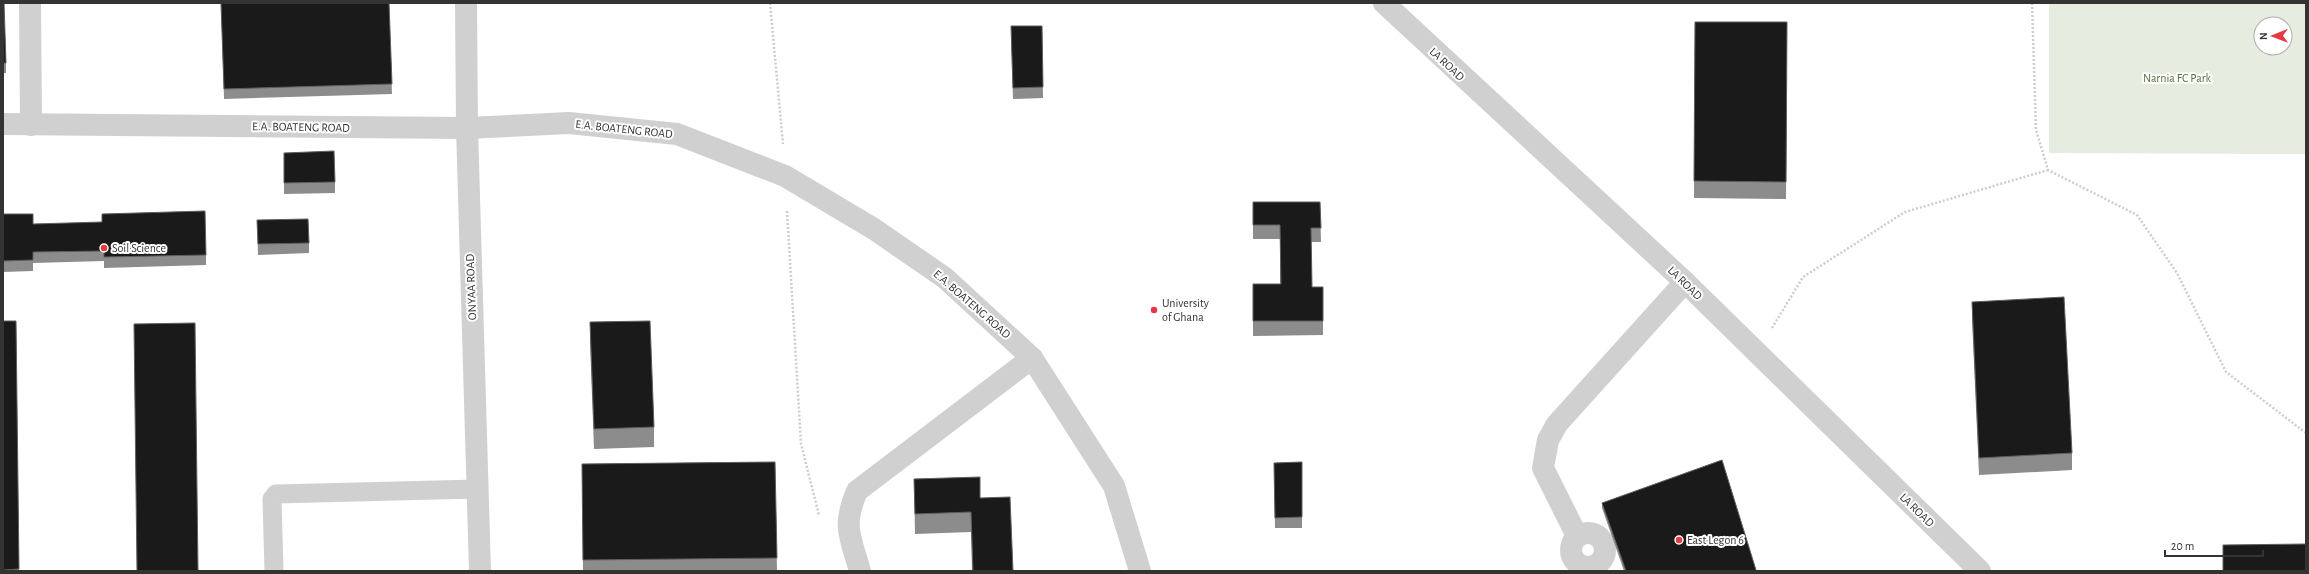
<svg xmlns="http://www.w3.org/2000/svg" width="2309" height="574" font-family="'Alegreya Sans',sans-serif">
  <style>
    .green { fill: #e6ecdf; fill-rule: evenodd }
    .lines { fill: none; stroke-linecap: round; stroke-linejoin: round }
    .path { stroke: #cdcdcd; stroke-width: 2.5; stroke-dasharray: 2 2; stroke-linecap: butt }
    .service { stroke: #d0d0d0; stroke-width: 19 }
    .minor { stroke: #d0d0d0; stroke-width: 22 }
    .wall { fill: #8c8c8c }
    .building { fill: #1a1a1a; stroke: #5f5f5f }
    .poi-dot { fill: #e63946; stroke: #fff; stroke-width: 1.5 }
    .labels { text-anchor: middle; stroke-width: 4; stroke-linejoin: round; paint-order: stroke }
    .street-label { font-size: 12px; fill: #333; stroke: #fff }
    .park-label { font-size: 12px; fill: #56703f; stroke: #fff }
    .poi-label { font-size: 12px; fill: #333; stroke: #fff; text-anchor: start }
  </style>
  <rect width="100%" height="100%" fill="#fff"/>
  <path class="green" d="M2049 3H2306V154L2049 153ZM2261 24H2285V48H2261Z"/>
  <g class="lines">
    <g class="path">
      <polyline points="770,3 783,144"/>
      <polyline points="2032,3 2036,130 2048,170 2137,215 2177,273 2226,372 2306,433"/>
      <polyline points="787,211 801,444 819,515"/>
      <polyline points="1772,328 1803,277 1905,212 2048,170"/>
    </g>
    <polyline class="service" points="274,571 272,499 276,494 477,489"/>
    <g class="minor">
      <polyline points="30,3 31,125"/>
      <polyline points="466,3 467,128 480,571"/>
      <polyline points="1384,3 1685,282 1980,571"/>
      <polyline points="3,124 467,128 569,123 677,134 785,176 874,229 945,278 1032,358 1114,486 1140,571"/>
      <circle cx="1588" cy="550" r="17"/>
      <polyline points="1577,536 1543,468 1548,440 1557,424 1685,282"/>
      <path d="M860 571C850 536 842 526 857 491L1032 358"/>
    </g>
  </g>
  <g class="wall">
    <polygon points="3,3 6,63 6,73 3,73"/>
    <polygon points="221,3 389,3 392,94 224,99"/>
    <polygon points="1695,22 1787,22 1786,199 1694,198"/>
    <polygon points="1042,26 1043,98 1013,99 1011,37"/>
    <polygon points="284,153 335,182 335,193 284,194"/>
    <polygon points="1253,202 1320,202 1321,242 1311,242 1312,287 1323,287 1323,335 1253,336 1253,284 1280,284 1280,239 1253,239"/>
    <polygon points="3,214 33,224 206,255 206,265 104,268 104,261 33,263 33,271 3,272"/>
    <polygon points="257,220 309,243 309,253 258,255"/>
    <polygon points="1972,302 2072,453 2072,470 1979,475 1972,319"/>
    <polygon points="3,321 16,321 19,571 3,571"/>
    <polygon points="590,322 654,427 654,447 594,449 590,342"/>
    <polygon points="775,462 777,571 583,571 582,464"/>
    <polygon points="1302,462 1302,528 1275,528 1274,463"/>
    <polygon points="914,479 980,498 1013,571 972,571 971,532 915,534"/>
    <polygon points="1602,503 1756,571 1624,571 1602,508"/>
  </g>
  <g class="building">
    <polygon points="3,3 4,3 6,63 3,63"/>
    <polygon points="221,3 389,3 392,84 224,89"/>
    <polygon points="1695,22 1787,22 1786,182 1694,181"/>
    <polygon points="1011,26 1042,26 1043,87 1013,88"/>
    <polygon points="334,151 335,182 284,183 284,153"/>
    <polygon points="1253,202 1320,202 1321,228 1311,228 1312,287 1323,287 1323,321 1253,321 1253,284 1281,284 1280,225 1253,225"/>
    <polygon points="205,211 206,255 104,257 104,251 33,252 33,260 3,261 3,214 33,214 33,224 102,222 102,214"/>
    <polygon points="308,219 309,243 258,244 257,220"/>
    <polygon points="2064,297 2072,453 1979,458 1972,302"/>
    <polygon points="3,321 16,321 19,569 3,570"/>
    <polygon points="650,321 654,427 594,429 590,322"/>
    <polygon points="195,323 198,571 137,571 134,324"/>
    <polygon points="1722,460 1756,570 1752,571 1626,571 1602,503"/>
    <polygon points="775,462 777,558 583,560 582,464"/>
    <polygon points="1302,462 1302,517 1275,518 1274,463"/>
    <polygon points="980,477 980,498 1010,497 1013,571 973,571 971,512 915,514 914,479"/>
    <polygon points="2306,544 2306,571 2223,571 2223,545"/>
  </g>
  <g class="poi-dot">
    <circle cx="104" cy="248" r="4"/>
    <circle cx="1154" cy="310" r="4"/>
    <circle cx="1679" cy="540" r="4"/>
  </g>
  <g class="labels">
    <g class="street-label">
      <text transform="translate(1447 64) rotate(43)" y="4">LA ROAD</text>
      <text transform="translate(301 127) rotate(1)" y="4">E.A. BOATENG ROAD</text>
      <text transform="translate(624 129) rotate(6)" y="4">E.A. BOATENG ROAD</text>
      <text transform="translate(1685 283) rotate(44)" y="4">LA ROAD</text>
      <text transform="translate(471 287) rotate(-92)" y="4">ONYAA ROAD</text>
      <text transform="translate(972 304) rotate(41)" y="4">E.A. BOATENG ROAD</text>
      <text transform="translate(1917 510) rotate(44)" y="4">LA ROAD</text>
    </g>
    <g class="park-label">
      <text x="2177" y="82">Narnia FC Park</text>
    </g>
    <g class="poi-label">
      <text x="112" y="252">Soil Science</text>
      <text x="1162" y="307">University<tspan x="1162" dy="14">of Ghana</tspan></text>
      <text x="1687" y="544">East Legon 6</text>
    </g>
  </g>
  <rect width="2309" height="574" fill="none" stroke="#333333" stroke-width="8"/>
  <g transform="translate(2273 36) rotate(269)"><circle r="19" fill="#ffffff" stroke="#adadad"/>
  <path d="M0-3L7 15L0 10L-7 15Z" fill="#e63946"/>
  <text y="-6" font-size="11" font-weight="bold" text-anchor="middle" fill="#333333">N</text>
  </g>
  <path d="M2165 550v6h98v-6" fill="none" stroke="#333333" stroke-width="2"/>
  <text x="2171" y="550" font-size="12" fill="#333333" stroke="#ffffff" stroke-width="3" paint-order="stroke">20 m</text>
</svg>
